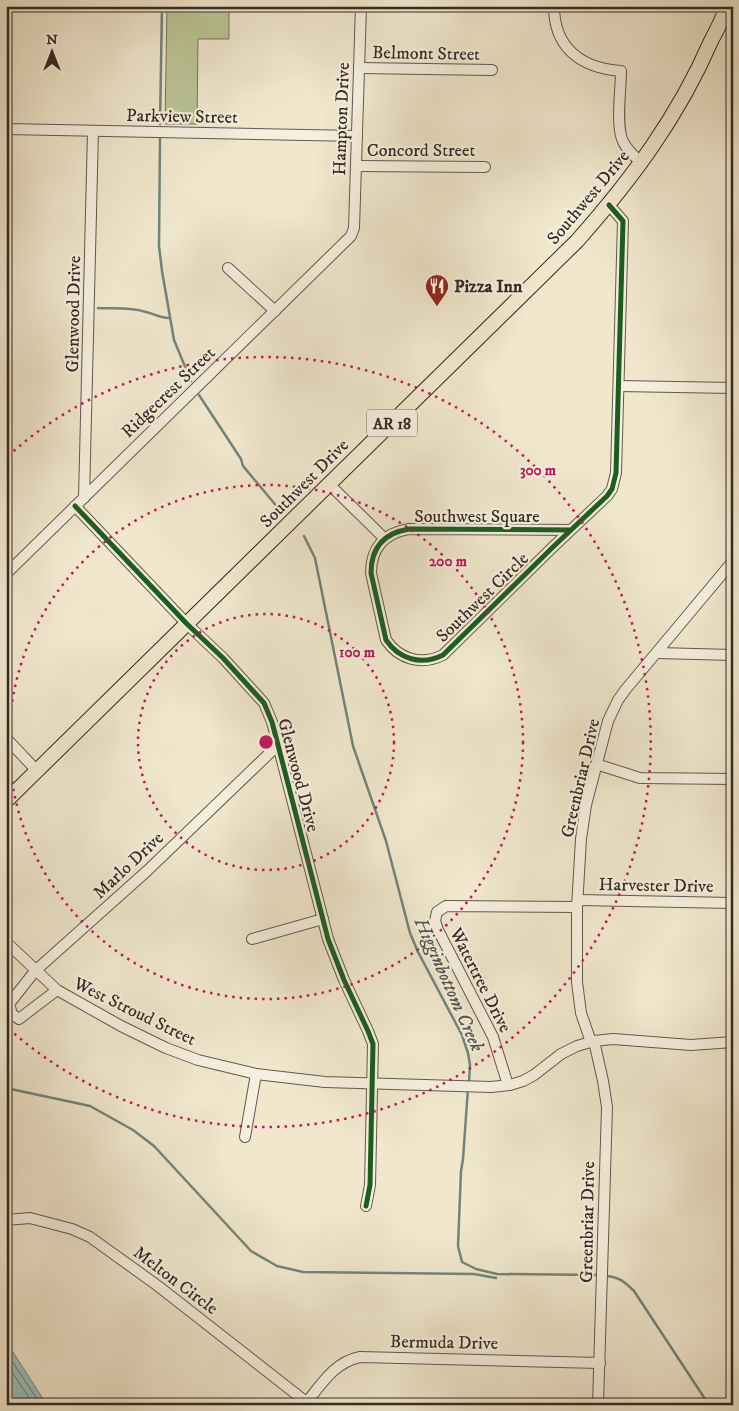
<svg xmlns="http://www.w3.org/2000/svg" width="739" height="1411" font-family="'IM FELL DW Pica',serif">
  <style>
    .green { fill: #bbc597; stroke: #78775c }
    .water { fill: #9ac0b7; stroke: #72847b }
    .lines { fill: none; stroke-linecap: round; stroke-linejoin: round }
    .shore { stroke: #68746c; stroke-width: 1 }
    .stream { stroke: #72847b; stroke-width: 2.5 }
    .minor-casing { stroke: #64584d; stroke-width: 12 }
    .major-casing { stroke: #352922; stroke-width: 16 }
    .minor { stroke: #f5efde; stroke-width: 10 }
    .major { stroke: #f0e7cd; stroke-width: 14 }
    .cycleway-casing { stroke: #f5efde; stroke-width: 8 }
    .cycleway { stroke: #1b5e20; stroke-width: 5 }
    .ring { fill: none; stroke: #c2185b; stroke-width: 2.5; stroke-dasharray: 2.5 5 }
    .labels { text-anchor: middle; stroke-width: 4.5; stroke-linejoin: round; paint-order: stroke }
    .shield { fill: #f5efde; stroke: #6f645a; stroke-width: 1 }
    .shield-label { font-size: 16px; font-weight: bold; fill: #352922 }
    .street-label { font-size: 18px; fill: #352922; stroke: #f5efde }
    .poi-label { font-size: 18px; font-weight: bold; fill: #352922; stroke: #f5efde; text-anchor: start }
    .water-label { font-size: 19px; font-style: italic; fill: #53564f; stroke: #f5efde }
    .centre { fill: #c2185b; stroke: #f5efde; stroke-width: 2.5 }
    .ring-label { font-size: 15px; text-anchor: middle; font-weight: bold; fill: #c2185b; stroke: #f5efde; stroke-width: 4.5; stroke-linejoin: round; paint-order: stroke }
  </style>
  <rect width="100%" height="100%" fill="#f0e7cd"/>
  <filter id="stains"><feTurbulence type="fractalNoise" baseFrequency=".004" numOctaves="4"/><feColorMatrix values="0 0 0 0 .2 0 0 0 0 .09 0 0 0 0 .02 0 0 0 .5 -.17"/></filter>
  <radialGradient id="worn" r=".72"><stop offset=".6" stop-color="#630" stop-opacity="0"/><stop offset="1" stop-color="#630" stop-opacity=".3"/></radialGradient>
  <polygon class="green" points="167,6 229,6 229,39 198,39 197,124 165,124"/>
  <polygon class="water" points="6,1344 11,1349 47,1405 6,1405"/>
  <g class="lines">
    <g class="shore">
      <polyline points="6,1352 41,1405"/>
      <polyline points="6,1363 34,1405"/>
    </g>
    <g class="stream">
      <polyline points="160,124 162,6"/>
      <polyline points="160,138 159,246 162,271 174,340 191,381"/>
      <path d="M98 308C113 309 131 307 146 312 155 314 160 318 169 318"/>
      <polyline points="199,395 241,459 243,466 279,509"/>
      <polyline points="304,536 315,558 353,746 386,841 410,933 418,952 462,1035 468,1053 470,1065 469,1083"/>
      <polyline points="6,1088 90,1106 133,1130 154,1146 251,1251 277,1266 303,1272 474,1274 496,1278"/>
      <polyline points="468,1088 463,1159 461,1171 458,1246 462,1262 476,1269 497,1274 599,1275"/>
      <path d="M604 1276C618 1276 625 1282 634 1291L709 1405"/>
    </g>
    <g class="minor-casing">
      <g id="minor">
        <path d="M554 6C554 48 581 68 621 71 621 89 616 122 622 139 625 149 635 156 642 164"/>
        <polyline points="359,68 492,70"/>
        <polyline points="6,129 357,136"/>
        <polyline points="356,166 485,167"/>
        <polyline points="228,268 275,311"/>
        <polyline points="619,386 733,388"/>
        <polyline points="329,484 385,539"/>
        <polyline points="84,498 93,131"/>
        <polyline points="75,506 187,624 223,658 264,703 272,722 278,745 328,939 344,980 368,1031 373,1044 370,1185 366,1206"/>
        <path d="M571 530 409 529C384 533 371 548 371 573L386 640C399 659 421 666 443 655L554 546 607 496 612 489 616 473 623 221 609 205"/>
        <polyline points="6,574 351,236 354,228 361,6"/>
        <polyline points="657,653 733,655"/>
        <polyline points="6,738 37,771"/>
        <polyline points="596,764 640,778 733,779"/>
        <polyline points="578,900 733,903"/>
        <polyline points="252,939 323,919"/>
        <polyline points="6,942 57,990 121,1026 166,1048 198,1060 256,1074 325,1082 491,1087 510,1085 523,1081 534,1075 561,1054 577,1046 594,1041 613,1039 691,1045 733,1042"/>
        <polyline points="57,990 19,1019 12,1014 9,1004 35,971 147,871 278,745"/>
        <polyline points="594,1041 603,1081 607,1107 598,1405"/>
        <polyline points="591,1042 581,1013 577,982 577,907 581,839 586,805 608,721 618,700 626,689 733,561"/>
        <polyline points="508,1085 493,1037 438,930 435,921 437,912 446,906 577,907"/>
        <polyline points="245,1137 256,1074"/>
        <polyline points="6,1220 30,1218 72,1229 90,1237 158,1286 310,1405"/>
        <path d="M307 1402C322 1383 335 1362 360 1357L600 1363"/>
      </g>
    </g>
    <g class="major-casing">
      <path id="major" d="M6 801 577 241C632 179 678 117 711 41 717 30 723 18 727 6"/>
    </g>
    <use href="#minor" class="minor"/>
    <use href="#major" class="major"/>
    <g class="cycleway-casing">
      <g id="cycleway">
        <polyline points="75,506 187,624 223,658 264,703 272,722 278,745 328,939 344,980 368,1031 373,1044 370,1185 366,1206"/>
        <path d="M571 530 409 529C384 533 371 548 371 573L386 640C399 659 421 666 443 655L554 546 607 496 612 489 616 473 623 221 609 205"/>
      </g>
    </g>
    <use href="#cycleway" class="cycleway"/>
  </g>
  <g class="ring">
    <circle cx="266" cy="742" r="128"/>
    <circle cx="266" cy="742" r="257"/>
    <path d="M8 456A385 385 0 1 1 8 1028"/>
  </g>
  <defs>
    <g id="restaurant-pin" transform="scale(1.25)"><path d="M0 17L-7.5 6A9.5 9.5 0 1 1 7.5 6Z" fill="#8f2418" stroke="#f5efde"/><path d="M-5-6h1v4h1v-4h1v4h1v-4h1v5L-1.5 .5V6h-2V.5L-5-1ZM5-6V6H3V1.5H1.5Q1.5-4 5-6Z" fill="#fff"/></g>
  </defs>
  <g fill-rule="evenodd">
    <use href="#restaurant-pin" x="437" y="286"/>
  </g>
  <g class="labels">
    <rect class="shield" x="367" y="409.5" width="50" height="27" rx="4"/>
    <g class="shield-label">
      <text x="392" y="429">AR 18</text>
    </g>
    <g class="street-label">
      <text transform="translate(426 53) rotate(1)" y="6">Belmont Street</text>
      <text transform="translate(182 116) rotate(1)" y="6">Parkview Street</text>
      <text transform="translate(341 119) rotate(-88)" y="6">Hampton Drive</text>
      <text x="421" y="156">Concord Street</text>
      <text transform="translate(588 197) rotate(-50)" y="6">Southwest Drive</text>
      <text transform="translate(73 314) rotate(-89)" y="6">Glenwood Drive</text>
      <text transform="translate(168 392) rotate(-44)" y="6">Ridgecrest Street</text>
      <text transform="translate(304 483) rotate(-45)" y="6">Southwest Drive</text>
      <text x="477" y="522">Southwest Square</text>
      <text transform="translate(482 597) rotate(-44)" y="6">Southwest Circle</text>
      <text transform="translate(299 775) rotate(75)" y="6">Glenwood Drive</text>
      <text transform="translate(580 778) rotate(-77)" y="6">Greenbriar Drive</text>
      <text transform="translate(128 865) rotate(-43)" y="6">Marlo Drive</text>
      <text transform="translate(656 885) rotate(1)" y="6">Harvester Drive</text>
      <text transform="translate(481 980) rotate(63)" y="6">Watertree Drive</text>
      <text transform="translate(135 1011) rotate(26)" y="6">West Stroud Street</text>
      <text transform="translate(587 1222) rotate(-89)" y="6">Greenbriar Drive</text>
      <text transform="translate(176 1280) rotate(37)" y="6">Melton Circle</text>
      <text transform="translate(444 1342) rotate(1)" y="6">Bermuda Drive</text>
    </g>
    <g class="poi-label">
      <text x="454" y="292">Pizza Inn</text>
    </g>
    <g class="water-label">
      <text transform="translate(450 984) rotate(66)" y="7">Higginbottom Creek</text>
    </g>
  </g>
  <circle cx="266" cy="742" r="8" class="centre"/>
  <g class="ring-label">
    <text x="538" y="475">300 m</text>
    <text x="448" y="566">200 m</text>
    <text x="357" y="657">100 m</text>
  </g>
  <rect width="739" height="1411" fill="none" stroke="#f0e7cd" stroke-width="25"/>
  <rect x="8" y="8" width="724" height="1396" fill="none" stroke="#352922" stroke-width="2.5"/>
  <rect x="12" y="12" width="714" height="1386" fill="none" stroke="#352922"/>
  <g transform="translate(52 52)" stroke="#f5efde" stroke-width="4" paint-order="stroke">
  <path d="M0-4L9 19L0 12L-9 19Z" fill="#352922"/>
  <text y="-8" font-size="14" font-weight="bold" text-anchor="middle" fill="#352922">N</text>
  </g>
  <rect width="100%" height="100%" filter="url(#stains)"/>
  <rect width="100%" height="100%" fill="url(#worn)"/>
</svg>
